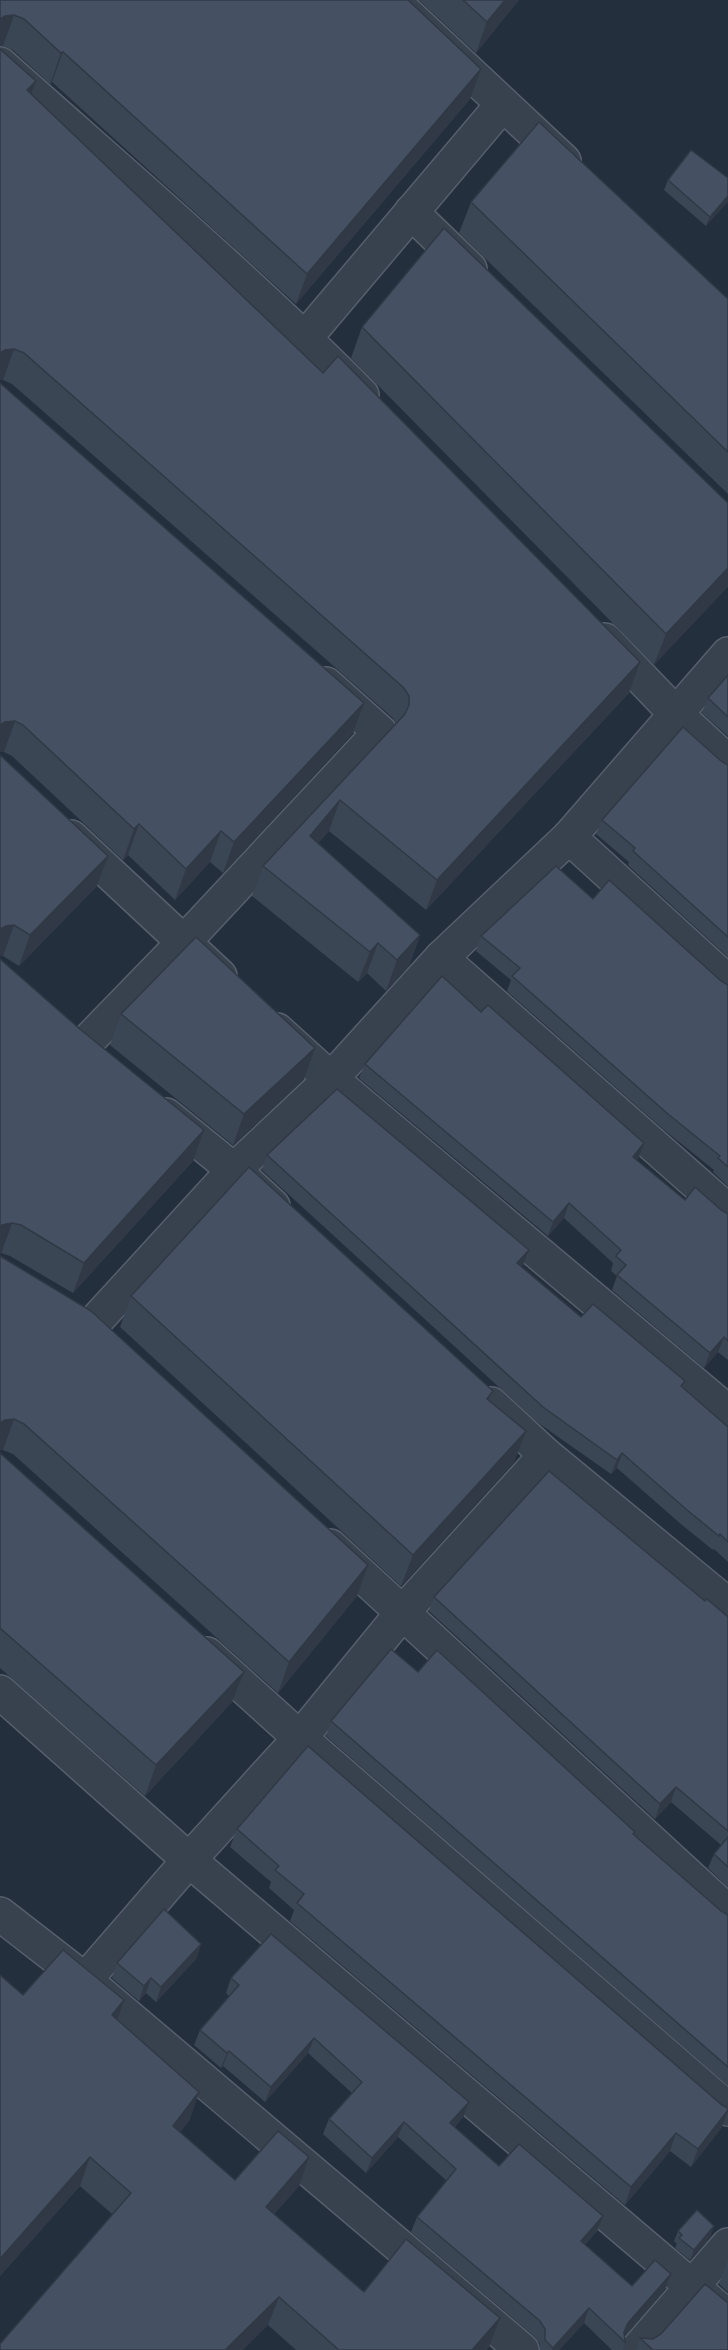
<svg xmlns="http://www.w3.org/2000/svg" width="728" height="2350" font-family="'Source Sans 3',sans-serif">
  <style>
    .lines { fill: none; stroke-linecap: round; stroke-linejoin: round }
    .street-casing { stroke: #565f6c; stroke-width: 36 }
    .street { stroke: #38414e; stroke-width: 33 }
    .wall { fill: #3b4654 }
    .shaded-wall { fill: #303945 }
    .building { fill: #455162; stroke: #303945; stroke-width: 1.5 }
  </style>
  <rect width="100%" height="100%" fill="#242f3e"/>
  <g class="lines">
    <g class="street-casing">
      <g id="street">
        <polyline points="392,0 564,161"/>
        <path d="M0 64C122 173 247 279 362 395"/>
        <polyline points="411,212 470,269"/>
        <polyline points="305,338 503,104"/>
        <polyline points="605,640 675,713 728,762"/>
        <polyline points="71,837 220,976"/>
        <polyline points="569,837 728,982"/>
        <polyline points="441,958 728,1211"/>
        <polyline points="277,1030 331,1079 728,1412"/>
        <polyline points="82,1047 183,943 380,732 326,684"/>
        <polyline points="166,1115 234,1170 273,1206"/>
        <polyline points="91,1326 234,1170 331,1079 441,958 569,837 728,654"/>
        <polyline points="491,1404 546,1455 728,1605"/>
        <polyline points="330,1546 728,1912"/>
        <polyline points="207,1654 300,1738 728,2109"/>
        <polyline points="0,1692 189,1860 728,2317"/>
        <polyline points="0,1914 85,1980 522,2350"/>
        <polyline points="85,1980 189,1860 300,1738 403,1612 546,1455"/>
        <polyline points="637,2350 728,2245"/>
      </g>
    </g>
    <use href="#street" class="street"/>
  </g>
  <g class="wall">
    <polygon points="0,0 481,69 470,99 296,304 52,82 50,84 13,50 3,46 0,46"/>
    <polygon points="419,0 519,0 476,53"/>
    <polygon points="0,49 36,81 31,94 629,693 426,910 329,831 318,843 420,935 409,966 386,991 367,973 358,982 252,896 263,866 396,724 393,718 12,384 3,380 0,380"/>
    <polygon points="728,178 706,226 664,190 668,180"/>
    <polygon points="471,202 728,299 728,494 459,233"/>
    <polygon points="362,327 726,502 654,665 351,358"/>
    <polygon points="0,383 364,703 353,733 223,873 210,862 175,900 128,855 123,860 12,756 4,752 0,752"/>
    <polygon points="728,675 728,736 702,713 708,698"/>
    <polygon points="0,755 97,886 19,966 3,956 0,956"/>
    <polygon points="721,761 728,765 728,957 628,865 629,862 596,834 602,820"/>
    <polygon points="593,899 721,981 728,985 728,1186 713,1172 714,1170 663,1129 507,991 511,980 476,951 481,936"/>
    <polygon points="121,1014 304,1079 233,1145 110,1045"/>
    <polygon points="81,1030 204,1130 193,1161 73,1293 10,1256 1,1253"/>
    <polygon points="365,1064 639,1157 637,1160 685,1200 721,1210 728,1214 728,1360 718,1352 704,1368 612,1290 617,1276 611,1271 613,1263 564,1218 548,1236 359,1078"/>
    <polygon points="267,1155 529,1250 523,1265 521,1267 581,1317 685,1381 683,1387 728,1427 728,1562 714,1549 713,1550 682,1525 617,1468 611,1474 537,1422 262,1170"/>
    <polygon points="0,1256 368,1565 357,1596 278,1693 13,1454 3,1450"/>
    <polygon points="131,1296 490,1401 526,1431 514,1462 401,1586 120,1327"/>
    <polygon points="0,1453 232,1702 145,1796 0,1668"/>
    <polygon points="434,1597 705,1601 728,1617 728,1887 708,1868 714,1854 721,1845 671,1802 655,1819 429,1611"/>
    <polygon points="418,1672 634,1835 721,1911 728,1915 728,2086 326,1736 331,1721"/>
    <polygon points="237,1829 722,2127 691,2167 670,2151 625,2205 290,1921 294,1910 269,1888 271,1882 230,1847"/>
    <polygon points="201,1944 196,1959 156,2002 146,1993 139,2001 112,1978 117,1963"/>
    <polygon points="0,1975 23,1995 117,2020 199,2092 189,2121 180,2132 235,2180 309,2157 299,2186 274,2214 364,2292 489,2347 486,2350 296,2350 268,2325 112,2214 80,2186 0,2276"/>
    <polygon points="231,1978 469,2102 463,2117 455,2127 499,2166 597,2231 585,2245 632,2286 665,2289 625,2336 625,2342 623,2350 612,2350 584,2323 559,2350 540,2350 540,2344 534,2336 411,2232 417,2217 447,2181 398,2137 366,2173 323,2134 329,2119 352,2093 308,2053 265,2102 223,2066 221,2068 194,2045 200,2030 229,1996 226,1993"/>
    <polygon points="678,2231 711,2236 690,2260 675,2248 677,2244 674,2241"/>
    <polygon points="728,2259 728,2292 719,2284"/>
    <polygon points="640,2338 653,2339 728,2350 636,2350"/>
  </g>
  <g class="shaded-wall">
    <polygon points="505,0 519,0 476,53 487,22"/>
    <polygon points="14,15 3,46 0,46 0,19 5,16"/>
    <polygon points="63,52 52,82 50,84 61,53"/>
    <polygon points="481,69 470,99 296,304 307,274"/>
    <polygon points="36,81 25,111 27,90"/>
    <polygon points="728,196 728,202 706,226 710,217"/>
    <polygon points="14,349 3,380 0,380 0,353 5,350"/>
    <polygon points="728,568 728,587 654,665 666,634"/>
    <polygon points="640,662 629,693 426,910 437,880"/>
    <polygon points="364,703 353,733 223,873 234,842"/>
    <polygon points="15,721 4,752 0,752 0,725 5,722"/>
    <polygon points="340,800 329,831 299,866 310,836"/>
    <polygon points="139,824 128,855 123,860 134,829"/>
    <polygon points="221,831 210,862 175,900 186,869"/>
    <polygon points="108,856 97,886 19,966 30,935"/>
    <polygon points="14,925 3,956 0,956 0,929 6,926"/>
    <polygon points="420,935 409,966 386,991 397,960"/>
    <polygon points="378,943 367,973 358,982 370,952"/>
    <polygon points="315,1048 304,1079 233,1145 244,1114"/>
    <polygon points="204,1130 193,1161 73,1293 84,1263"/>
    <polygon points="644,1143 639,1157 627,1172 633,1157"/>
    <polygon points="569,1203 564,1218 548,1236 553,1222"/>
    <polygon points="12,1223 1,1253 0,1254 0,1227 2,1225"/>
    <polygon points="529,1250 523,1265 512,1278 517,1263"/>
    <polygon points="724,1337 718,1352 704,1368 710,1353"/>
    <polygon points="14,1419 3,1450 0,1450 0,1423 5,1420"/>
    <polygon points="526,1431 514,1462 401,1586 413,1555"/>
    <polygon points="622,1453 617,1468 611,1474 617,1460"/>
    <polygon points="368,1565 357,1596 278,1693 289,1662"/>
    <polygon points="244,1672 232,1702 145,1796 156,1765"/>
    <polygon points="676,1787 671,1802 655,1819 660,1804"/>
    <polygon points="201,1944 196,1959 156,2002 161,1987"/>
    <polygon points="151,1978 146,1993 139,2001 144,1986"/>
    <polygon points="124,2000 114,2029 112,2015"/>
    <polygon points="314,2038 308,2053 265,2102 271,2087"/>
    <polygon points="229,2051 223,2066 221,2068 227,2053"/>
    <polygon points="199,2092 189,2121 162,2155 173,2126"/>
    <polygon points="469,2102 463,2117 445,2138 450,2123"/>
    <polygon points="728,2110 722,2127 691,2167 698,2149"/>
    <polygon points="404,2122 398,2137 366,2173 372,2158"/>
    <polygon points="676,2133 670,2151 625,2205 631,2187"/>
    <polygon points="90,2157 80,2186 0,2276 0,2259"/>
    <polygon points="309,2157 299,2186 255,2236 266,2207"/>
    <polygon points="603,2216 597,2231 575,2256 581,2241"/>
    <polygon points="714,2226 711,2236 690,2260 694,2250"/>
    <polygon points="671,2274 665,2289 622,2339 628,2323"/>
    <polygon points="279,2297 268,2325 243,2350 225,2350"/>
    <polygon points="589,2308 584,2323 559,2350 552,2350 553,2348"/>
    <polygon points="500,2318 489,2347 486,2350 472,2350"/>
  </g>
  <g class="building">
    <polygon points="0,0 408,0 481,69 307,274 63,52 61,53 24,19 14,15 5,16 0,19"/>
    <polygon points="463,0 505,0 487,22"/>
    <polygon points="0,49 36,81 27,90 323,373 338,356 640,662 437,880 340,800 310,836 420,935 397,960 378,943 370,952 263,866 405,714 409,705 409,696 404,688 24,353 14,349 5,350 0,353"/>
    <polygon points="539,122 728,299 728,452 471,202"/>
    <polygon points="691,150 728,178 728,196 710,217 668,180"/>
    <polygon points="444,228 728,503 728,568 666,634 362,327"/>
    <polygon points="0,383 364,703 234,842 221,831 186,869 139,824 134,829 23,725 15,721 5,722 0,725"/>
    <polygon points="728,675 728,717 708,698"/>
    <polygon points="683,727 721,761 728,765 728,937 633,851 635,848 602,820"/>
    <polygon points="0,755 108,856 30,935 14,925 6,926 0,929"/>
    <polygon points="556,866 593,899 609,880 721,981 728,985 728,1167 718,1158 720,1156 668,1114 512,976 520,968 481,936"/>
    <polygon points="196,937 315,1048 244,1114 121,1014"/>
    <polygon points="0,959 81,1030 204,1130 84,1263 21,1225 12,1223 2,1225 0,1227"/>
    <polygon points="442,976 481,1012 488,1005 644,1143 633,1157 685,1200 695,1187 721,1210 728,1214 728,1341 724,1337 710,1353 617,1275 626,1265 616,1256 621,1250 569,1203 553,1222 365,1064"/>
    <polygon points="337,1089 529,1250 517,1263 581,1317 593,1304 685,1381 681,1386 728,1427 728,1542 720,1534 719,1536 687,1510 622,1453 617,1460 543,1407 267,1155"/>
    <polygon points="249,1167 493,1391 487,1399 526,1431 413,1555 131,1296"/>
    <polygon points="0,1256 91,1311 368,1565 289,1662 24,1424 14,1419 5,1420 0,1423"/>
    <polygon points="0,1453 244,1672 156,1765 0,1628"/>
    <polygon points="549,1471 705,1601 707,1599 728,1617 728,1831 676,1787 660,1804 434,1597"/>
    <polygon points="391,1649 418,1672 437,1650 635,1832 633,1834 721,1911 728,1915 728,2067 331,1721"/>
    <polygon points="308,1746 722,2105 728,2108 728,2110 698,2149 676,2133 631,2187 297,1903 304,1894 275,1870 279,1866 237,1829"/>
    <polygon points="728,1837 728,1867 714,1854"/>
    <polygon points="164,1909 201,1944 161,1987 151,1978 144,1986 117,1963"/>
    <polygon points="271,1934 469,2102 450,2123 499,2166 519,2144 603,2216 581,2241 632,2286 655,2260 671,2274 628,2323 624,2332 625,2342 589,2308 553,2348 545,2340 545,2329 540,2321 417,2217 456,2169 404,2122 372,2158 329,2119 362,2082 314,2038 271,2087 229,2051 227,2053 200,2030 239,1985 231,1978"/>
    <polygon points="63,1950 124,2000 112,2015 199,2092 173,2126 235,2180 278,2131 309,2157 266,2207 364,2292 406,2239 500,2318 472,2350 339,2350 279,2297 225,2350 0,2350 0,2344 131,2193 90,2157 0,2259 0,1975 23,1995"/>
    <polygon points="697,2210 714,2226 694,2250 679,2238 682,2235 678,2231"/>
    <polygon points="705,2284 728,2303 728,2350 653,2350 640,2338 653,2339 661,2334"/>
  </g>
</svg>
